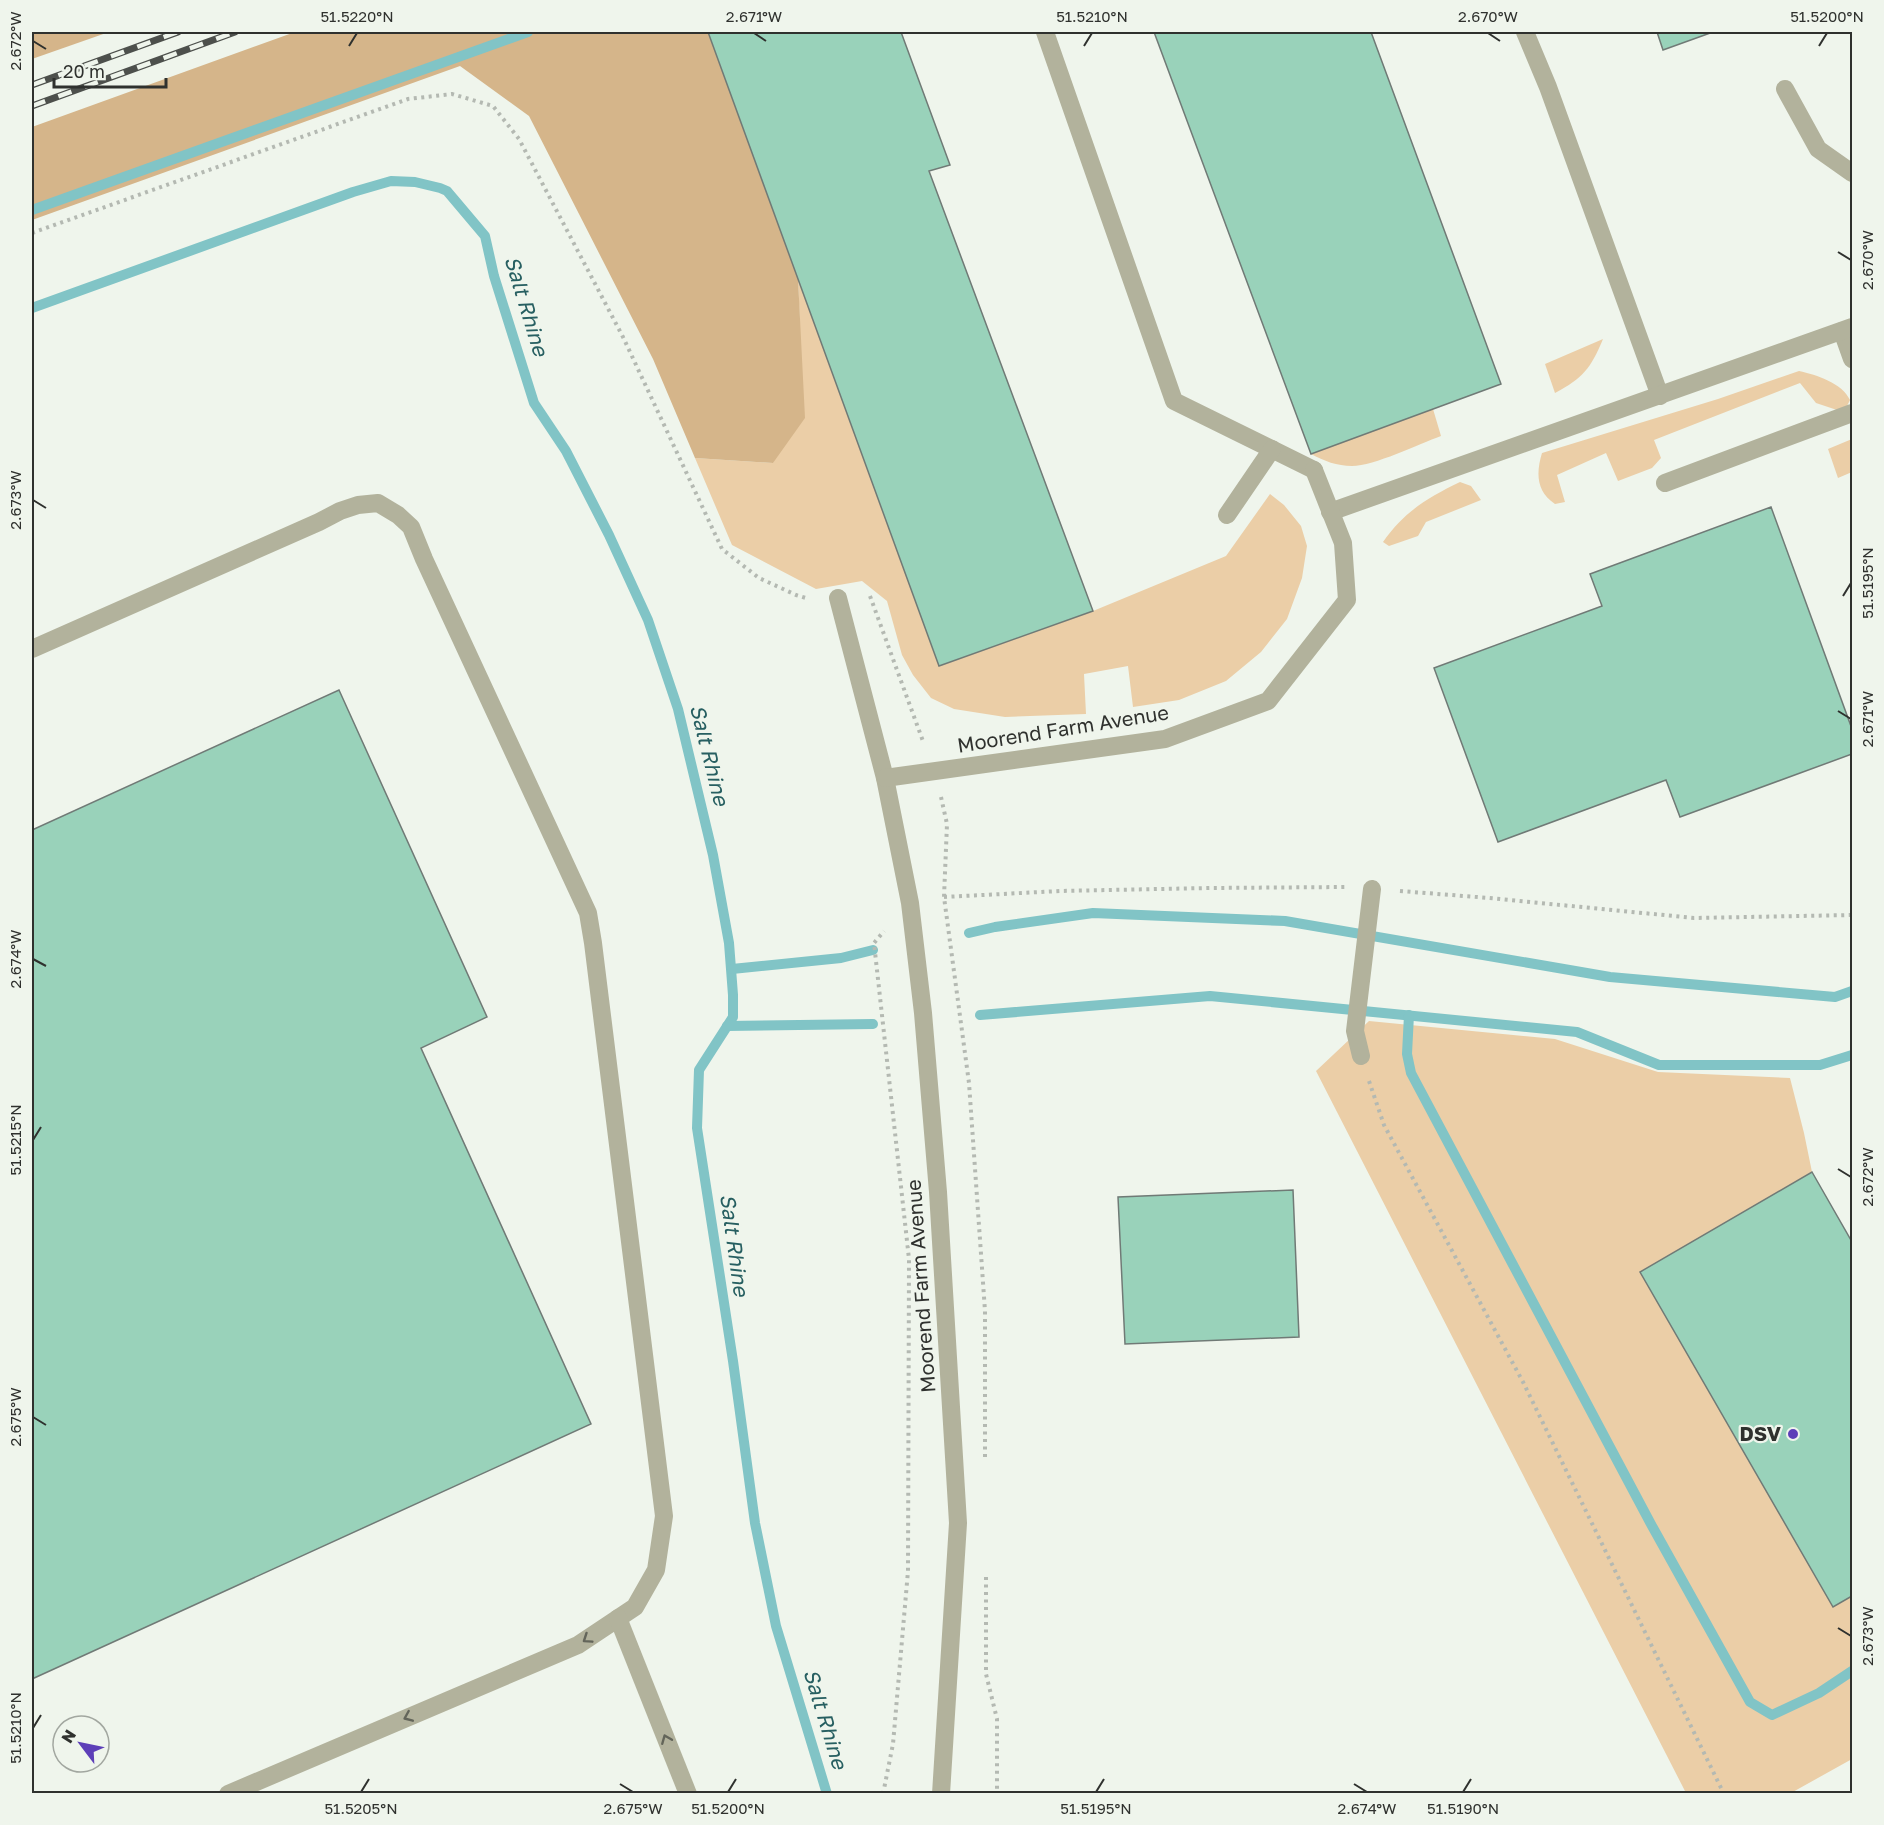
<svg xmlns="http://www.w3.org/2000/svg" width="1884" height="1825" font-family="'Golos Text',sans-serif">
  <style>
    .green { fill: #ebcea7 }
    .forest { fill: #d5b58a }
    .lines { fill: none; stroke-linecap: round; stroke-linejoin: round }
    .stream { stroke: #81c4c6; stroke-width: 10 }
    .building { fill: #99d2ba; stroke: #707a76; stroke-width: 1.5 }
    .path { stroke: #b4b9b2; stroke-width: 4; stroke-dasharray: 3 4.5; stroke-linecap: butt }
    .service { stroke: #b2b29c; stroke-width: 18 }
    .minor { stroke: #b2b29c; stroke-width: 18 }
    .rail-casing { stroke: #4d504c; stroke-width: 7 }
    .rail { stroke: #eff5ec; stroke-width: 4.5; stroke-dasharray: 14; stroke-linecap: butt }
    .oneway { stroke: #63655a }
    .ticks { fill: none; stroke: #2f312e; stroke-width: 2 }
    .poi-dot { fill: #5d3fb8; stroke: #eff5ec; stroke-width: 2 }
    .labels { text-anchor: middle; stroke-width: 4.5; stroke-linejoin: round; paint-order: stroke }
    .street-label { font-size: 20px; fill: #2f312e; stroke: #eff5ec }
    .poi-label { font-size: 20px; font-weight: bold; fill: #2f312e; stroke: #eff5ec; text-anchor: end }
    .water-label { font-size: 21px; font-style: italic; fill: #275f61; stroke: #eff5ec }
    .neatline { fill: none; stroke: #2f312e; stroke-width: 2 }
    .ticks-label { font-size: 15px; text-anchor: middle; fill: #2f312e }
  </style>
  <rect width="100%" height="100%" fill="#eff5ec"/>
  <g class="green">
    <polygon points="798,279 939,666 1093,611 1226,556 1270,494 1284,505 1301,526 1307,546 1302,578 1287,619 1261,652 1226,681 1179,700 1133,707 1128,666 1084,674 1086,714 1005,717 954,709 931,698 913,675 902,655 887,601 862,581 816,589 732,545 695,458 773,463 800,327"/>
    <path d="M1603 339C1591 368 1583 378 1555 393L1545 364Z"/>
    <path d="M1799 371C1817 375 1842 383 1850 400L1846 408 1837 410 1816 403 1800 383 1654 440 1661 458 1652 468 1618 481 1606 453 1557 475 1565 502 1555 504C1536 491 1536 473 1542 453L1718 399Z"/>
    <path d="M1433 409 1441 436C1419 444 1374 466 1352 466 1337 466 1324 461 1311 454Z"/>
    <polygon points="1852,439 1852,472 1838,478 1828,449"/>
    <path d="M1460 482 1471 486 1481 500 1426 522 1418 536 1389 546 1383 542C1404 512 1427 498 1460 482Z"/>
    <polygon points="1369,1021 1555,1039 1658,1072 1790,1078 1804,1133 1812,1172 1640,1272 1833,1607 1852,1596 1852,1759 1791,1793 1686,1793 1316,1071"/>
  </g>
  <g class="forest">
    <polygon points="32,32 109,32 32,59"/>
    <polygon points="295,32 708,32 798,279 805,418 773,463 695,458 653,359 529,116 460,66 32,220 32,127"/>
  </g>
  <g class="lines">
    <g class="stream">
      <polyline points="32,210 528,32"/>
      <polyline points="32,308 353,192 391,181 415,182 440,188 447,191 485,236 494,276 534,403 566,451 609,535 648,620 678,709 713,855 729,943 733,995 733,1017 699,1070 697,1128 733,1361 755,1523 776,1626 827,1794"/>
      <polyline points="969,933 995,927 1093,913 1285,921 1610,977 1835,997 1852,991"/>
      <polyline points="732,969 841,958 873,950"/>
      <polyline points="980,1015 1210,996 1577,1032 1659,1065 1820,1065 1852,1055"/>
      <polyline points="1409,1015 1407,1054 1411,1073 1652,1526 1750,1702 1772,1715 1819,1693 1852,1671"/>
      <polyline points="727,1026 873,1024"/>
    </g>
  </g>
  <g class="building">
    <polygon points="708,32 901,32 950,165 929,171 1093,611 939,666"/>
    <polygon points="1154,32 1371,32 1501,384 1311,454"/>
    <polygon points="1657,32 1713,32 1663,50"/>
    <polygon points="1771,507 1852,729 1852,754 1680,817 1666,780 1498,842 1434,668 1602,606 1590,574"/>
    <polygon points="339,690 487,1017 421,1048 591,1424 32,1679 32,830"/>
    <polygon points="1812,1172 1852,1242 1852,1596 1833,1607 1640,1272"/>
    <polygon points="1293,1190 1299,1337 1125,1344 1118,1197"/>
  </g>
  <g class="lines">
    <g class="path">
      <polyline points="32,233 408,99 452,94 493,106 519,139 623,337 722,549 759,578 796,595 809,599"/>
      <polyline points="870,596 924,744"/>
      <polyline points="941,797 947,824 944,897 969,1083 985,1311 985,1458"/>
      <polyline points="1400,891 1489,898 1694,918 1852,915"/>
      <polyline points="944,897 1060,891 1210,888 1345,887"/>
      <polyline points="1369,1081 1384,1125 1523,1382 1724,1794"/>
      <polyline points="986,1577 986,1674 997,1719 997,1794"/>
      <polyline points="883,1794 893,1744 908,1571 909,1259 874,943 884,931"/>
    </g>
    <g class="service">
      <polyline points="1045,32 1174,401 1314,470"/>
      <polyline points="1525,32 1548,87 1660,396"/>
      <polyline points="1785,89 1818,149 1852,173"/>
      <polyline points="1842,331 1852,359"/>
      <polyline points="1665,483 1852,413"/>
      <polyline points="1330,512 1852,327"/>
      <polyline points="1227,515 1272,449"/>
      <polyline points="32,649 319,522 340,511 358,505 378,503 398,515 411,527 424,559 588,913 593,943 664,1516 656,1570 635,1607 578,1645 228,1794"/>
      <polyline points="1361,1056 1355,1031 1372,889"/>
      <polyline points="618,1618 688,1794"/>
    </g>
    <g class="minor">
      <polyline points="838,598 885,778 910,903 923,1013 938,1192 958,1523 941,1794"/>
      <polyline points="885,778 1165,739 1268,701 1347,600 1343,543 1314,470"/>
    </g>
    <g class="rail-casing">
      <g id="rail">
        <polyline points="32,85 178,32"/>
        <polyline points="32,106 235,32"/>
      </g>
    </g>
    <use href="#rail" class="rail"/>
  </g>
  <defs><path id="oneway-chevron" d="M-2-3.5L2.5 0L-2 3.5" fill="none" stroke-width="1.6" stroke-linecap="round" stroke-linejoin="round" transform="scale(1.5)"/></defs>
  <g class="oneway">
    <use href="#oneway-chevron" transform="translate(587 1639) rotate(146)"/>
    <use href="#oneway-chevron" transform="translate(408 1717) rotate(157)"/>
    <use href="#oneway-chevron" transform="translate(666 1739) rotate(-112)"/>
  </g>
  <path class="ticks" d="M754 33 766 41M1488 33 1500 41M33 41 46 49M349 46 357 33M1084 46 1092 33M1819 46 1827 33M1838 252 1851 260M33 500 46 508M1843 596 1851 583M1838 711 1851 719M33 959 46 966M33 1140 41 1127M1838 1169 1851 1177M33 1417 46 1425M1838 1628 1851 1636M33 1728 41 1715M620 1784 633 1792M1354 1784 1367 1792M361 1792 369 1779M728 1792 736 1779M1096 1792 1104 1779M1463 1792 1471 1779"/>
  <circle class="poi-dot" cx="1793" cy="1434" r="6"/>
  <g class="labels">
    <g class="street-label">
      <text transform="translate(1063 729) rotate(-9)" y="7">Moorend Farm Avenue</text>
      <text transform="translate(921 1286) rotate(-94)" y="7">Moorend Farm Avenue</text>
    </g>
    <g class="poi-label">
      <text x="1781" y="1441">DSV</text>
    </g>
    <g class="water-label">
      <text transform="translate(526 306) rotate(73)" y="7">Salt Rhine</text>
      <text transform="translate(709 755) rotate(76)" y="7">Salt Rhine</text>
      <text transform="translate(734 1245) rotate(82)" y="7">Salt Rhine</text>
      <text transform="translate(825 1719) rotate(73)" y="7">Salt Rhine</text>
    </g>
  </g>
  <rect width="1884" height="1825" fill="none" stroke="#eff5ec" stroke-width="66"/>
  <g transform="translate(81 1744) rotate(302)"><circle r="28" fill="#eff5ec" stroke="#a2a7a0" stroke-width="1.5"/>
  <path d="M0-4.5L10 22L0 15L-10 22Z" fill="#5d3fb8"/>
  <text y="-9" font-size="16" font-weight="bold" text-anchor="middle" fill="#2f312e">N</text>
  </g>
  <path d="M54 78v9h112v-9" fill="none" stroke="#2f312e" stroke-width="3"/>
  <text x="63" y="78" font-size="18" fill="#2f312e" stroke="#eff5ec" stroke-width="4.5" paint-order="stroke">20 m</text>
  <rect x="33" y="33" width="1818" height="1759" class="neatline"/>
  <g class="ticks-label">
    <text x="357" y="22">51.5220°N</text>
    <text x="754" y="22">2.671°W</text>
    <text x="1092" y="22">51.5210°N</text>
    <text x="1488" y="22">2.670°W</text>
    <text x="1827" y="22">51.5200°N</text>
    <text transform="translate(16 41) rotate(-90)" y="5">2.672°W</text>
    <text transform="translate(1868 260) rotate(-90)" y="5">2.670°W</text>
    <text transform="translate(16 500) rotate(-90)" y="5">2.673°W</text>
    <text transform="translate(1868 583) rotate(-90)" y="5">51.5195°N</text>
    <text transform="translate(1868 719) rotate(-90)" y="5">2.671°W</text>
    <text transform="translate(16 959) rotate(-90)" y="5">2.674°W</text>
    <text transform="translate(16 1140) rotate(-90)" y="5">51.5215°N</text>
    <text transform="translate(1868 1177) rotate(-90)" y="5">2.672°W</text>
    <text transform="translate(16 1417) rotate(-90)" y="5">2.675°W</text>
    <text transform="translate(1868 1636) rotate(-90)" y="5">2.673°W</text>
    <text transform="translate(16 1728) rotate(-90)" y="5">51.5210°N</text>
    <text x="361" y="1814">51.5205°N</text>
    <text x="633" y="1814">2.675°W</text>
    <text x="728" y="1814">51.5200°N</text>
    <text x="1096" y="1814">51.5195°N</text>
    <text x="1367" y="1814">2.674°W</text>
    <text x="1463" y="1814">51.5190°N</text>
  </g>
</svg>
